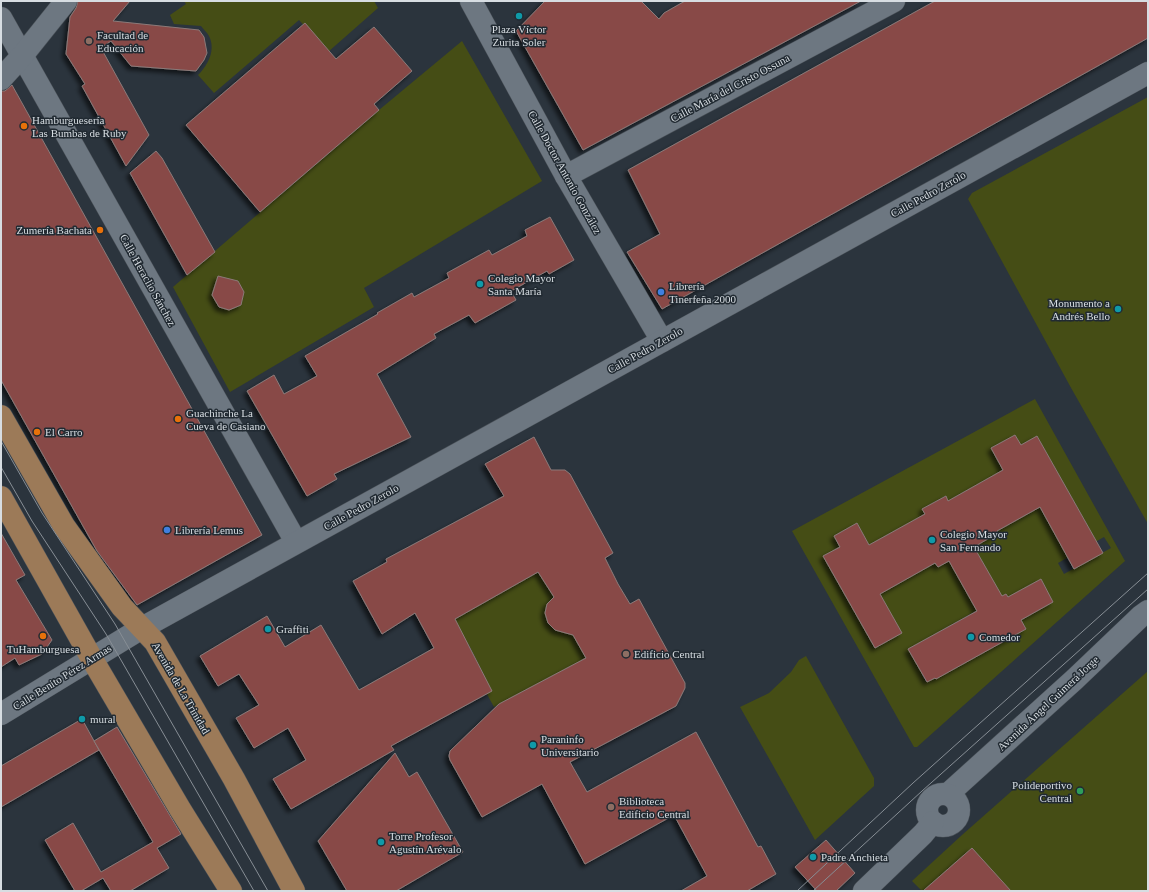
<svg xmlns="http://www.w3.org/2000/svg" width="1149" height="892" font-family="'Times New Roman',serif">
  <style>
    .green { fill: #454d15; fill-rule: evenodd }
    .building { fill: #884947; stroke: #8b7a79; filter: url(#shadow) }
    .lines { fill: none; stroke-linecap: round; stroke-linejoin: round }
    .minor-casing { stroke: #4a5158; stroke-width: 23 }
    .major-casing { stroke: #4a5158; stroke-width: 23 }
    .minor { stroke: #6d7781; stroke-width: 22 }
    .major { stroke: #9c7a58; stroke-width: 22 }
    .tram { stroke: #878e95; stroke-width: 1 }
    .culture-dot { fill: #0f9aa8; stroke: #212a32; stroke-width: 1.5 }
    .education-dot { fill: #8d6e63; stroke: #212a32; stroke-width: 1.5 }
    .food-dot { fill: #e8710a; stroke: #212a32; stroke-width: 1.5 }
    .shop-dot { fill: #3f7fe0; stroke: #212a32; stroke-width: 1.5 }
    .leisure-dot { fill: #2e9e5b; stroke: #212a32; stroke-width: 1.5 }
    .labels { text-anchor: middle; stroke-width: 3; stroke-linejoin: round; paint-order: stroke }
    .poi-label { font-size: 11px; fill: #d7dde2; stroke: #212a32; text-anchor: start }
    .street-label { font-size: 11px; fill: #d7dde2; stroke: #212a32 }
  </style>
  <defs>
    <filter id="shadow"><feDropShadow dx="-3.5" dy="3.5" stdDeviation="2" flood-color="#0009"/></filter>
  </defs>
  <rect width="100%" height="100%" fill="#2b343d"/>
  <g class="green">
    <path d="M184 1H374L378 8 328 52 299 20 214 93 198 75C208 65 216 50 209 36 207 32 203 29 201 26L174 24 170 15 186 4Z"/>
    <polygon points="462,41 542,181 364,288 374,307 230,392 173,287 379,110"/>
    <polygon points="1148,97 1148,524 1070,386 968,199 972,193"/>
    <path d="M1035 399 1125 561 917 747H914L792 531ZM1015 435 1021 445 1037 436 1089 528 1061 544 1040 507 997 531 998 533 974 547 993 581 968 595 949 561 938 567 935 563 880 594 901 633 875 648 823 556 840 547 834 536 857 523 869 545 925 514 922 509 945 496 948 501 1003 470 991 448ZM1104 537 1111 548 1064 574 1058 563ZM1041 579 1053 602 1021 620 1026 629 936 679 935 678 926 682 922 675 931 670 921 653 912 657 908 649 1006 594 1008 597Z"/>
    <polygon points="538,572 554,597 586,658 494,707 478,678 484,675 469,645 447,623"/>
    <polygon points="806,656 874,778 874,786 815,840 740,707 769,693 791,672 799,660"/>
    <polygon points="1148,671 1148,891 922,891 912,881 962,835"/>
  </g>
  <g class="building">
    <polygon points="78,1 130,1 113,21 199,30 204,37 207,53 204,60 196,71 131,66 111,41 101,48 149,135 126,166 82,86 85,84 66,54 70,17 76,8"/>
    <polygon points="545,1 641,1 659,19 664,13 685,1 861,1 583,150 516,31"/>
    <polygon points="935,1 1148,1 1148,38 662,309 627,252 660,234 628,170"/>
    <polygon points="305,23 336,59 374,27 412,71 374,104 379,110 260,212 186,125"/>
    <polygon points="12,85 262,535 137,605 97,551 1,380 1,91 5,91"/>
    <polygon points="156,151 162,158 215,252 187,275 130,173"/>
    <polygon points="550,217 574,260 549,274 547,271 511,291 516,300 475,323 469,315 434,334 436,338 377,374 411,437 334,474 337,479 307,496 247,391 274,375 284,394 317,376 305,356 378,314 377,313 412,293 414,297 449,278 447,273 489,250 492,255 527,236 525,230"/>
    <polygon points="218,276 238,281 244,292 241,305 229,310 219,307 212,295"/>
    <polygon points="1015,435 1021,445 1037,436 1103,553 1074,569 1040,507 997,531 998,533 974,547 1002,596 1006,594 1008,597 1041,579 1053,602 1021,620 1026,629 936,679 935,678 927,682 908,649 977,611 949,561 938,567 935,563 880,594 902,633 875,648 823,556 840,547 834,536 857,523 869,545 925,514 922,509 946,496 948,501 1003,470 991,448"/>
    <polygon points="534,437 551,470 565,470 570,474 613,553 605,558 618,584 630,604 639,599 685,683 685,688 676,706 570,762 587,792 696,732 758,847 761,846 776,874 747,891 681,891 707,876 674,815 585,864 542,784 482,817 450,760 449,756 450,751 499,704 586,658 573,635 555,630 548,623 545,613 547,604 554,597 538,572 455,619 492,691 391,746 394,750 291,809 273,779 306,760 288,728 254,748 236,718 259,705 239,674 218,686 200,656 267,616 285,647 321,625 359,690 434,648 415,613 382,634 353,581 387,562 386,559 504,496 485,464"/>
    <polygon points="1,533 25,575 16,580 52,640 42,654 19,665 15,658 1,667"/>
    <polygon points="82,719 99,750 1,807 1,766"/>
    <polygon points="117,727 181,834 157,848 169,868 130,891 111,891 103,878 81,891 75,891 45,840 73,823 101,872 153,842 94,741"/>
    <polygon points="395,753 409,777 417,772 463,852 396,891 347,891 318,841"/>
    <polygon points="826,840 855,873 836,891 817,891 795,867"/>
    <polygon points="972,848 1011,891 923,891"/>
  </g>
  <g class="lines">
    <g class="minor-casing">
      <g id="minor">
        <polyline points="471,1 566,176 662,341"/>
        <polyline points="1,18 296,542"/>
        <polyline points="1,79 22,56 66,1"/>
        <polyline points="566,176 894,1"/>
        <polyline points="1,714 142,628 1148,73"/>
        <polyline points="948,794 1075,679 1141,616 1148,611"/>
        <circle cx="943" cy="810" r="16"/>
        <polyline points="864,891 923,834 933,822"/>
      </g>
    </g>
    <g class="major-casing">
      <g id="major">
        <polyline points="1,416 64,526 122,607 155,642 234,779 294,891"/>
        <polyline points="1,497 92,659 180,809 231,891"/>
      </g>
    </g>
    <use href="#minor" class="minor"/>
    <use href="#major" class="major"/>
    <g class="tram">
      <polyline points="1,441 42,513 115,624 268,891"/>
      <polyline points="1,467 32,521 106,634 254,891"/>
      <polyline points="797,891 913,783 1148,573"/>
      <polyline points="813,891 922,791 1148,589"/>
    </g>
  </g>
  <g class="culture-dot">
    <circle cx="519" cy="16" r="4"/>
    <circle cx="480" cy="284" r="4"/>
    <circle cx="1118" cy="309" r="4"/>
    <circle cx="932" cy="540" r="4"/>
    <circle cx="268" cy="629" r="4"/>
    <circle cx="971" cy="637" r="4"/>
    <circle cx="82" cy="719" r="4"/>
    <circle cx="533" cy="745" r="4"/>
    <circle cx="381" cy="842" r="4"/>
    <circle cx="813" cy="857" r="4"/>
  </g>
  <g class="education-dot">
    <circle cx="89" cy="41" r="4"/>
    <circle cx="626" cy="654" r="4"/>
    <circle cx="611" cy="807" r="4"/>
  </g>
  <g class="food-dot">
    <circle cx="24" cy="126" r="4"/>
    <circle cx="100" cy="230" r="4"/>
    <circle cx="178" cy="419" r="4"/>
    <circle cx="37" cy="432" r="4"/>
    <circle cx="43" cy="636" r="4"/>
  </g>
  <g class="shop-dot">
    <circle cx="661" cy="292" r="4"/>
    <circle cx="167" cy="530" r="4"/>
  </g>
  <circle class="leisure-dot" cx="1080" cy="791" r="4"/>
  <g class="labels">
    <g class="poi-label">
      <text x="519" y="33" text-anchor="middle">Plaza Víctor<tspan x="519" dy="13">Zurita Soler</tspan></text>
      <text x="97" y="39">Facultad de<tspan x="97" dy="13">Educación</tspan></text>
      <text x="32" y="124">Hamburguesería<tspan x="32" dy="13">Las Bumbas de Ruby</tspan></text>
      <text x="92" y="234" text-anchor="end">Zumería Bachata</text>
      <text x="488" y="282">Colegio Mayor<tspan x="488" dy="13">Santa María</tspan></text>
      <text x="669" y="290">Librería<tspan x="669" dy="13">Tinerfeña 2000</tspan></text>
      <text x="1110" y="307" text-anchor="end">Monumento a<tspan x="1110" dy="13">Andrés Bello</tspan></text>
      <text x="186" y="417">Guachinche La<tspan x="186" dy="13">Cueva de Casiano</tspan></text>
      <text x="45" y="436">El Carro</text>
      <text x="175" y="534">Librería Lemus</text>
      <text x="940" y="538">Colegio Mayor<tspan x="940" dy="13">San Fernando</tspan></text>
      <text x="276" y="633">Graffiti</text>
      <text x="979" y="641">Comedor</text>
      <text x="43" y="653" text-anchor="middle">TuHamburguesa</text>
      <text x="634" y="658">Edificio Central</text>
      <text x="90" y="723">mural</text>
      <text x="541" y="743">Paraninfo<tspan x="541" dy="13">Universitario</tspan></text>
      <text x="1072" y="789" text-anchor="end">Polideportivo<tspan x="1072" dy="13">Central</tspan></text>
      <text x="619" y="805">Biblioteca<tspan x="619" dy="13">Edificio Central</tspan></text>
      <text x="389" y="840">Torre Profesor<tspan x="389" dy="13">Agustín Arévalo</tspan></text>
      <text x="821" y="861">Padre Anchieta</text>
    </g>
    <g class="street-label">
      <text transform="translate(730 88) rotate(-28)" y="4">Calle María del Cristo Ossuna</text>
      <text transform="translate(565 172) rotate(61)" y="4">Calle Doctor Antonio González</text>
      <text transform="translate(928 194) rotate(-29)" y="4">Calle Pedro Zerolo</text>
      <text transform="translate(148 280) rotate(61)" y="4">Calle Heraclio Sánchez</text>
      <text transform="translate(645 350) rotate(-29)" y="4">Calle Pedro Zerolo</text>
      <text transform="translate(361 507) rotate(-29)" y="4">Calle Pedro Zerolo</text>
      <text transform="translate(62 677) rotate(-32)" y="4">Calle Benito Pérez Armas</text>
      <text transform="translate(181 688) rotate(60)" y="4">Avenida de La Trinidad</text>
      <text transform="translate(1048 703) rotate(-43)" y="4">Avenida Ángel Guimerá Jorge</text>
    </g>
  </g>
  <rect width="1149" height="892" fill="none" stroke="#d7dde2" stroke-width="4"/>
</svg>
